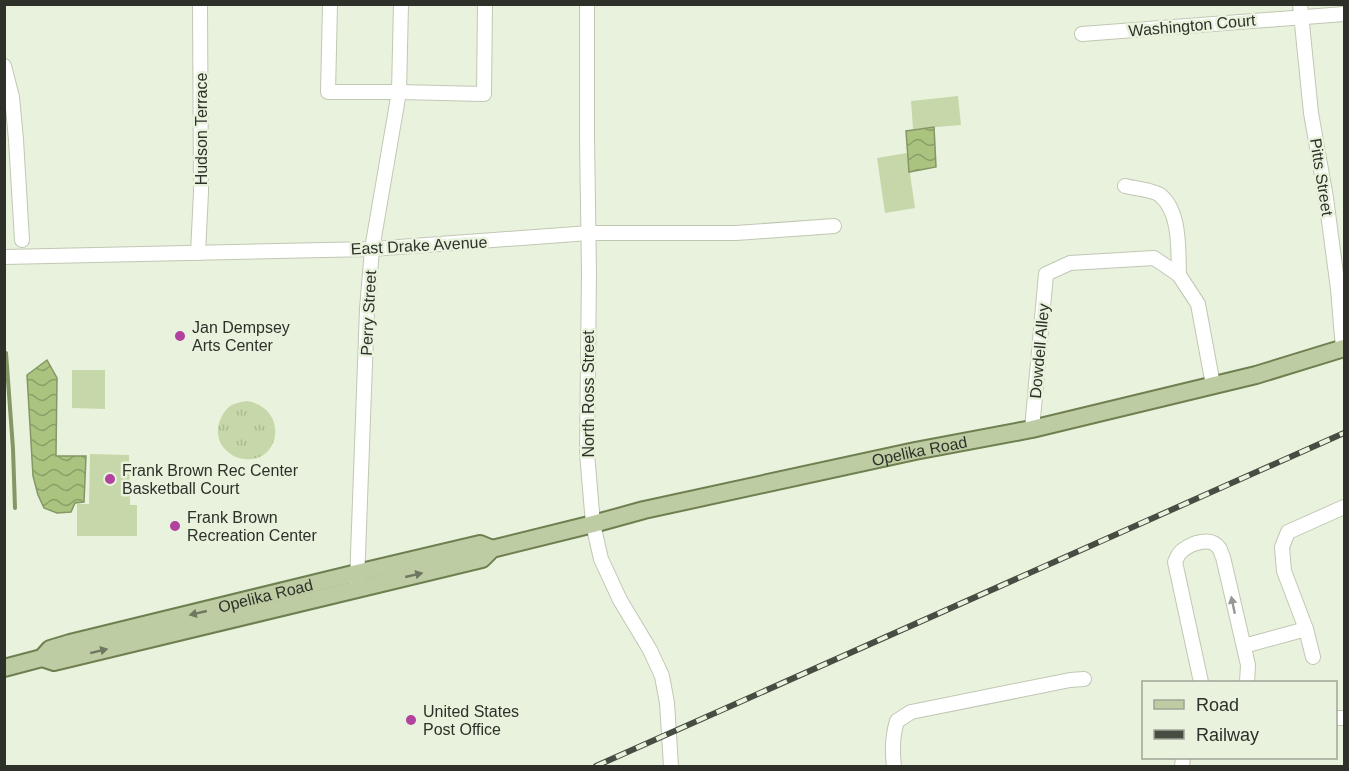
<svg xmlns="http://www.w3.org/2000/svg" width="1349" height="771" font-family="Arial,sans-serif">
  <style>
    .park { fill: url(#park-tufts) }
    .garden { fill: #c6d8a9 }
    .water { fill: url(#water-waves); stroke: #849765; stroke-width: 1.5 }
    .lines { fill: none; stroke-linecap: round; stroke-linejoin: round }
    .stream { stroke: #849765; stroke-width: 4 }
    .minor-casing { stroke: #c0c8b4; stroke-width: 16 }
    .major-casing { stroke: #6e8050; stroke-width: 20 }
    .minor { stroke: #fff; stroke-width: 14 }
    .major { stroke: #bdcca3; stroke-width: 16 }
    .rail-casing { stroke: #484d43; stroke-width: 6 }
    .rail { stroke: #e9f2dd; stroke-width: 4; stroke-dasharray: 11; stroke-linecap: butt }
    .oneway { fill: #6e7760 }
    .oneway2 { fill: #969894 }
    .poi-dot { fill: #b1429e; stroke: #e9f2dd; stroke-width: 2 }
    .labels { text-anchor: middle; stroke-width: 5; stroke-linejoin: round; paint-order: stroke }
    .street-label { font-size: 16px; fill: #2d3129; stroke: #e9f2dd }
    .poi-label { font-size: 16px; fill: #2d3129; stroke: #e9f2dd; text-anchor: start }
  </style>
  <defs>
    <pattern id="park-tufts" width="24" height="20" patternUnits="userSpaceOnUse" patternTransform="scale(1.5)"><rect width="24" height="20" fill="#c6d8a9"/><path d="M3 7l-1-3M5 7V3M7 7l1-3M15 17l-1-3M17 17v-4M19 17l1-3" fill="none" stroke="#aaba91"/></pattern>
    <pattern id="water-waves" width="16" height="10" patternUnits="userSpaceOnUse" patternTransform="scale(1.5)"><rect width="16" height="10" fill="#aac37f"/><path d="M0 5q4-4 8 0t8 0" fill="none" stroke="#8b9f68"/></pattern>
  </defs>
  <rect width="100%" height="100%" fill="#e9f2dd"/>
  <path class="park" d="M247 401C289 408 281 464 244 459 236 458 229 454 224 448 213 436 218 416 230 406 235 403 241 402 247 401Z"/>
  <g class="garden">
    <polygon points="958,96 961,125 913,129 911,101"/>
    <polygon points="907,153 915,208 885,213 877,158"/>
    <polygon points="72,370 105,370 105,409 72,408"/>
    <polygon points="90,454 129,455 130,505 137,505 137,536 77,536 77,504 89,504"/>
  </g>
  <g class="water">
    <polygon points="934,127 936,167 909,172 906,131"/>
    <polygon points="47,360 57,378 56,456 86,456 84,502 75,503 71,512 57,513 44,508 38,495 33,476 27,375"/>
  </g>
  <g class="lines">
    <polyline class="stream" points="6,353 13,449 15,508"/>
    <g class="minor-casing">
      <g id="minor">
        <polyline points="330,4 328,92 399,92 484,94 485,4"/>
        <polyline points="587,4 587,139 589,273 587,453 593,524 601,559 620,600 650,650 662,676 667,703 671,766"/>
        <polyline points="1300,4 1311,113 1326,198 1338,289 1343,349"/>
        <polyline points="1082,34 1344,14"/>
        <polyline points="4,66 12,97 16,140 22,240"/>
        <path d="M1125 186C1133 188 1154 190 1160 195 1181 212 1178 251 1179 275"/>
        <polyline points="198,253 201,192 200,4"/>
        <polyline points="4,257 372,249 589,233 736,233 834,226"/>
        <polyline points="1032,429 1046,274 1070,263 1154,258 1179,275 1198,304 1213,385"/>
        <polyline points="357,582 367,309 372,249 399,92 401,4"/>
        <polyline points="1244,646 1306,629"/>
        <polyline points="1313,657 1306,629 1284,571 1282,547 1288,532 1344,507"/>
        <path d="M1201 682 1175 562C1177 558 1178 553 1183 550 1192 543 1211 536 1219 548 1220 548 1222 556 1223 557L1248 665 1247 682"/>
        <polyline points="1336,718 1344,718"/>
        <path d="M894 766C892 750 892 737 897 721L911 712 1070 680 1084 679"/>
        <polyline points="1182,766 1183,758"/>
      </g>
    </g>
    <g class="major-casing">
      <g id="major">
        <path id="s1" d="M42 658 50 649 70 643 357 573 480 544 492 549"/>
        <path id="s2" d="M4 668 42 658 54 662 482 559 492 549 593 524 644 510 915 451 1032 429 1256 375 1344 348"/>
      </g>
    </g>
    <use href="#minor" class="minor"/>
    <use href="#major" class="major"/>
    <g class="rail-casing">
      <polyline id="rail" points="596,766 1344,433"/>
    </g>
    <use href="#rail" class="rail"/>
  </g>
  <defs><path id="oneway-solid" d="M-6-.8H1V-3.2L6.5 0L1 3.2V.8H-6Z" transform="scale(1.5)"/></defs>
  <g class="oneway">
    <use href="#oneway-solid" transform="translate(414 575) rotate(-13)"/>
    <use href="#oneway-solid" transform="translate(198 613) rotate(167)"/>
    <use href="#oneway-solid" transform="translate(99 651) rotate(-14)"/>
  </g>
  <use class="oneway2" href="#oneway-solid" transform="translate(1233 605) rotate(-102)"/>
  <g class="poi-dot">
    <circle cx="180" cy="336" r="6"/>
    <circle cx="110" cy="479" r="6"/>
    <circle cx="175" cy="526" r="6"/>
    <circle cx="411" cy="720" r="6"/>
  </g>
  <g class="labels">
    <g class="street-label">
      <text transform="translate(1192 25) rotate(-5)" y="6">Washington Court</text>
      <text transform="translate(201 129) rotate(-90)" y="6">Hudson Terrace</text>
      <text transform="translate(1322 177) rotate(81)" y="6">Pitts Street</text>
      <text transform="translate(419 245) rotate(-3)" y="6">East Drake Avenue</text>
      <text transform="translate(368 313) rotate(-87)" y="6">Perry Street</text>
      <text transform="translate(1039 351) rotate(-85)" y="6">Dowdell Alley</text>
      <text transform="translate(588 394) rotate(-90)" y="6">North Ross Street</text>
      <text dy="6" stroke="none"><textPath href="#s2" startOffset="945">Opelika Road</textPath></text>
      <text dy="6" stroke="none"><textPath href="#s1" startOffset="234">Opelika Road</textPath></text>
    </g>
    <g class="poi-label">
      <text x="192" y="333">Jan Dempsey<tspan x="192" dy="18">Arts Center</tspan></text>
      <text x="122" y="476">Frank Brown Rec Center<tspan x="122" dy="18">Basketball Court</tspan></text>
      <text x="187" y="523">Frank Brown<tspan x="187" dy="18">Recreation Center</tspan></text>
      <text x="423" y="717">United States<tspan x="423" dy="18">Post Office</tspan></text>
    </g>
  </g>
  <rect width="1349" height="771" fill="none" stroke="#2d3129" stroke-width="12"/>
  <rect x="1142" y="681" width="195" height="78" fill="#e9f2dd" stroke="#9ea595" stroke-width="1.5"/>
  <rect x="1154" y="700" width="30" height="9" fill="#bdcca3" stroke="#9ea595" stroke-width="1.5"/>
  <text x="1196" y="711" font-size="18" fill="#2d3129">Road</text>
  <rect x="1154" y="730" width="30" height="9" fill="#484d43" stroke="#9ea595" stroke-width="1.5"/>
  <text x="1196" y="741" font-size="18" fill="#2d3129">Railway</text>
</svg>
